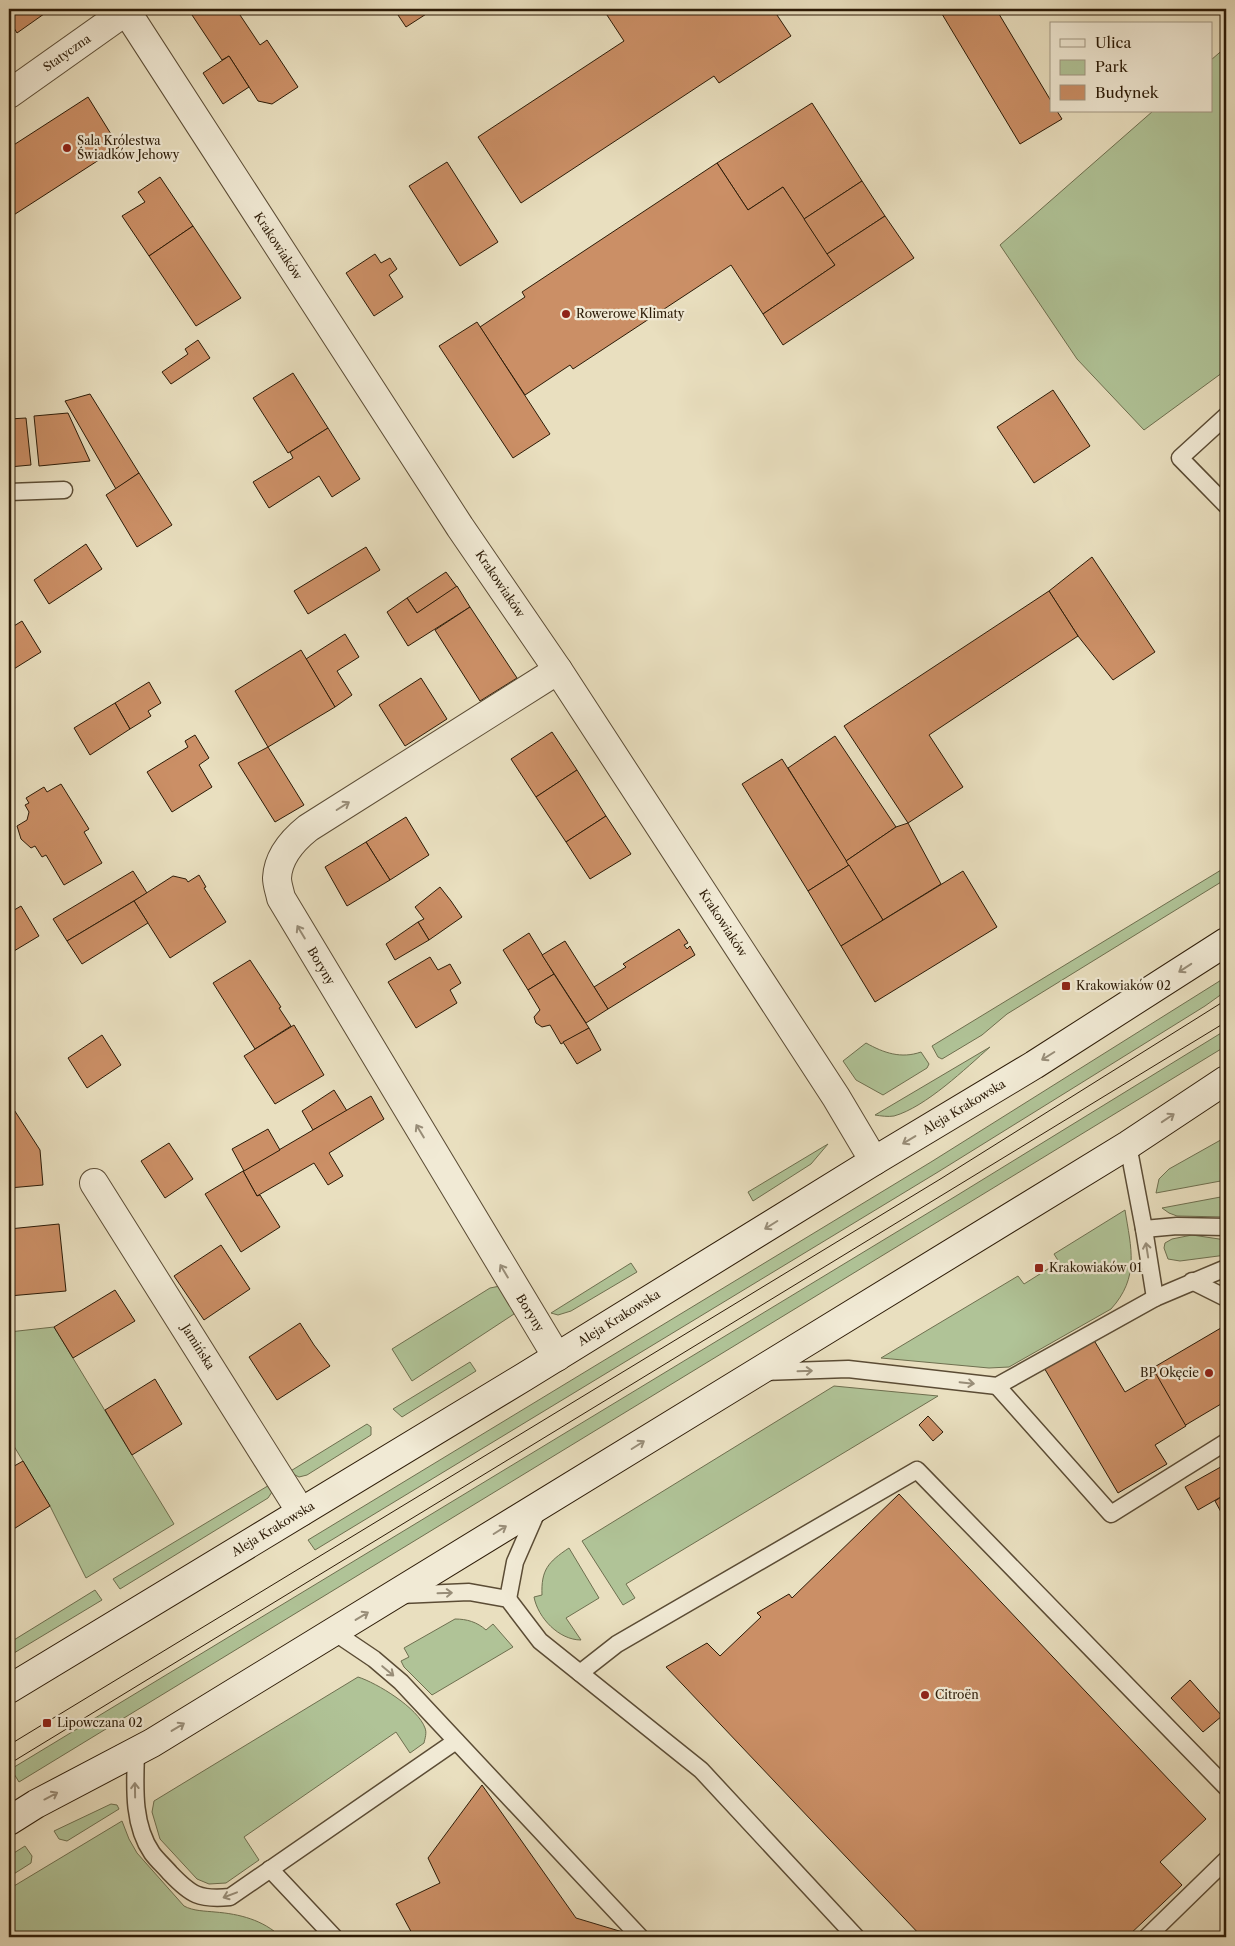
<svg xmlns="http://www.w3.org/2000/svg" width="1235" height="1946" font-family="'Libre Caslon Text',serif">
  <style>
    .green { fill: #b0c397; stroke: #6e6f4f }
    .building { fill: #cb8f66; stroke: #2c1b07 }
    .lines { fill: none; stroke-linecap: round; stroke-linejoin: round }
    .service-casing { stroke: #5b4c35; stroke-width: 19 }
    .minor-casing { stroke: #5b4c35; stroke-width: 30 }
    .tertiary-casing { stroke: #5b4c35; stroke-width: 30 }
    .secondary-casing { stroke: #2c1b07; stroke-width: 30 }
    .service { stroke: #f1ead5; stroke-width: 16 }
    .minor { stroke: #f1ead5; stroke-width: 28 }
    .tertiary { stroke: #f1ead5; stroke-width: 28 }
    .secondary { stroke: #f1ead5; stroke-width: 28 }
    .tram { stroke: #2c1b07; stroke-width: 1 }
    .oneway { stroke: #988d78 }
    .poi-dot { fill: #8f2418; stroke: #f1ead5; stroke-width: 2 }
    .labels { text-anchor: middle; stroke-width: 4.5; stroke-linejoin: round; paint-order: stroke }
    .street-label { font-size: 12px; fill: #2c1b07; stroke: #f1ead5 }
    .poi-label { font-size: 12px; fill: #2c1b07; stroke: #f1ead5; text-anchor: start }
  </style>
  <rect width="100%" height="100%" fill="#e9dfbf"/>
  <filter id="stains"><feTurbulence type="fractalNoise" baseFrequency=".004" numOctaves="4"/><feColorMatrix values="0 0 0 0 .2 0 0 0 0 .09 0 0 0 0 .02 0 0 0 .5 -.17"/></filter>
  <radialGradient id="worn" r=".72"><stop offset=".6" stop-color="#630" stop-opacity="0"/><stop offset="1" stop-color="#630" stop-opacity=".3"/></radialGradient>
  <g class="green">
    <polygon points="1226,47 1226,370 1144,430 1077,359 1000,245 1153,111 1211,111 1211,60"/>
    <polygon points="1226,867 1226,879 1007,1014 982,1035 942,1059 938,1057 932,1046"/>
    <polygon points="1226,977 1226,991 1205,1006 938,1172 315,1550 308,1540 931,1162"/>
    <polygon points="1226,1030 1226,1046 19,1782 11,1769 956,1196"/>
    <path d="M866 1043C884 1053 901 1059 921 1052L929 1064 927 1068 883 1095 856 1080 843 1061Z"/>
    <path d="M990 1047C966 1068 926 1107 894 1116 888 1117 881 1116 875 1115Z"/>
    <polygon points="1226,1137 1226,1180 1156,1193 1159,1179 1169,1169"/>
    <polygon points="828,1144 811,1164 753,1201 748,1192"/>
    <polygon points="1226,1196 1226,1217 1177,1216 1169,1213 1162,1208"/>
    <path d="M1125 1210C1131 1248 1140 1277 1111 1309L1009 1367 989 1368 881 1358 1018 1276 1024 1284 1059 1262 1054 1254Z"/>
    <polygon points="1192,1235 1226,1240 1226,1255 1180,1261 1168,1259 1164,1248 1165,1243 1172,1239"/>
    <polygon points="631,1263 637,1272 571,1311 558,1315 551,1313"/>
    <polygon points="500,1286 508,1295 514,1314 412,1381 392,1349 490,1288"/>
    <polygon points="54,1327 174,1524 86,1578 50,1506 9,1438 9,1332"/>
    <polygon points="470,1362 476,1371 402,1417 393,1409"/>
    <polygon points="834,1386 938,1396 626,1584 635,1598 623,1605 582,1541"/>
    <polygon points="367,1424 371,1427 371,1435 307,1475 299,1477 289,1472"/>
    <polygon points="271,1484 272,1492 268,1498 120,1589 113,1579"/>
    <path d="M569 1548 599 1598 566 1618 581 1640C559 1640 538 1618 534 1597L542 1595C541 1570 548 1562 569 1548Z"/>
    <polygon points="95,1590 102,1600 9,1656 9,1643"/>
    <path d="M455 1619C467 1619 477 1622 486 1630L493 1624 513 1647 432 1695 404 1667 401 1661 409 1657 404 1648Z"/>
    <path d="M358 1677C377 1683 418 1708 425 1728 427 1733 425 1738 424 1743L410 1753 396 1732 244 1837 259 1860 226 1883 209 1884 197 1879 160 1839 152 1812 154 1801Z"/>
    <polygon points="111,1804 117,1805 119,1809 67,1841 59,1839 54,1831"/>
    <path d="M122 1821 129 1839 137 1853 184 1906C193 1911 205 1911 215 1912 240 1914 263 1920 281 1937H9V1889Z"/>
    <polygon points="25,1846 32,1856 31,1863 9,1877 9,1856"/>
  </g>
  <g class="building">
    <polygon points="9,9 51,9 17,33 9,20"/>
    <polygon points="188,9 236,9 260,45 267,40 298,87 272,104 258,101 229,56 222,60"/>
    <polygon points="394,9 434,9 406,27"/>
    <polygon points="603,9 773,9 791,36 719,83 714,76 521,203 478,137 624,41"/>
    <polygon points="939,9 996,9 1051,101 1051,111 1057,111 1062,119 1020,144"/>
    <polygon points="229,56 249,87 223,104 203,73"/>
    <polygon points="88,97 119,147 9,218 9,148"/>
    <polygon points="812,103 862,181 804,219 783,187 748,210 717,163"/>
    <polygon points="447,162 498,242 460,266 409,186"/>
    <polygon points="717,163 748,210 783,187 835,265 763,314 731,265 573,369 570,365 525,395 480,327 525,297 522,292"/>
    <polygon points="160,177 193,226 149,256 122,216 145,202 138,192"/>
    <polygon points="862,181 885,216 827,254 804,219"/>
    <polygon points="885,216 914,258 783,345 763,314 835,265 827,254"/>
    <polygon points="193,226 241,298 196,326 149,256"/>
    <polygon points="375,254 381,263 390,258 397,269 389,275 403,297 374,316 346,273"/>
    <polygon points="477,322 550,434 513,458 439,346"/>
    <polygon points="198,340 210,358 171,384 162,372 188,354 185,349"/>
    <polygon points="293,373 328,428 288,453 253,398"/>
    <polygon points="1053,390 1090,446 1034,483 997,427"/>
    <polygon points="90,394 139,473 116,489 65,401"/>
    <polygon points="68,413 90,461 39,466 34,416"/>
    <polygon points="26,418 31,465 9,467 9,419"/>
    <polygon points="328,428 360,479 332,497 319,476 269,508 253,482 293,458 290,452"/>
    <polygon points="139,473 172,525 137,547 106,495"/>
    <polygon points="86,544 102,569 49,604 34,580"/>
    <polygon points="366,547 380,570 308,614 294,591"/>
    <polygon points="1092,557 1155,652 1113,680 1078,636 1049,591"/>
    <polygon points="446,572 457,587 417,613 407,598"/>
    <polygon points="457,586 470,607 408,646 387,612 407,598 417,613"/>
    <polygon points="1049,591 1078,636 929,735 963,787 908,823 844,726"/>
    <polygon points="470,607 517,678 480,701 435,630"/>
    <polygon points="22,621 41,652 9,672 9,629"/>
    <polygon points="345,634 359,657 337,671 352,695 335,707 306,659"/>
    <polygon points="301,650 335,707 268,747 235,691"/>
    <polygon points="421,678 447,719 405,746 379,705"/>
    <polygon points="149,682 161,703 148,711 151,716 130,729 115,703"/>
    <polygon points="115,703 130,729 90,755 74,728"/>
    <polygon points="552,732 577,770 536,797 511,759"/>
    <polygon points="195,735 209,758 199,765 212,787 172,812 147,772 188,747 185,741"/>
    <polygon points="835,736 896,827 846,861 788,768"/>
    <polygon points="268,747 304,805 275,822 238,763"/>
    <polygon points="782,759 849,865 808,891 742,784"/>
    <polygon points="577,770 606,816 566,842 536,797"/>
    <polygon points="61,784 89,829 84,832 102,863 64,885 46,855 42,857 35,846 31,848 21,839 17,826 27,820 29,812 25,805 29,803 26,798 44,787 47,792"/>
    <polygon points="606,816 631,854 590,879 566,842"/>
    <polygon points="406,817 429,855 390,880 366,842"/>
    <polygon points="908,823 941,884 883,920 846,861 896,827"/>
    <polygon points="366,842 390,880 347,906 325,867"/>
    <polygon points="849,865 883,920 841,946 808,891"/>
    <polygon points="133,871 147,893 67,941 53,919"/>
    <polygon points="963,871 997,927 875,1002 841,946"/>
    <polygon points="199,875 206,887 204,888 226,922 170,958 134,901 173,876 186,879 188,882"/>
    <polygon points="440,887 451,901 462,917 429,940 418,922 424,919 415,907"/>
    <polygon points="134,901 148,923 82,964 67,941"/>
    <polygon points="21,906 39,936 9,954 9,913"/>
    <polygon points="418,922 429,940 395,960 386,944"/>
    <polygon points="679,929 688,943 684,945 687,949 690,946 695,955 608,1009 594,987 626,967 623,964"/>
    <polygon points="529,933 554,974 528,990 503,950"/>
    <polygon points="565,941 608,1009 586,1023 542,955"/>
    <polygon points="430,957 438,970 450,964 461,983 450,990 457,1003 416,1028 388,982"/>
    <polygon points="250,960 281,1007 279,1008 291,1026 255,1049 213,983"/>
    <polygon points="554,974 589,1028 561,1044 550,1025 542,1027 536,1023 534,1017 540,1010 528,990"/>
    <polygon points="294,1025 324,1075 275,1104 244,1056"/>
    <polygon points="589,1028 601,1050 577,1064 563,1042"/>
    <polygon points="102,1035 121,1065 87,1088 68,1058"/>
    <polygon points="334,1090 347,1111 313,1130 302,1111"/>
    <polygon points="371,1096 384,1119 329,1153 343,1176 328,1185 314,1163 257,1196 243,1171"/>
    <polygon points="9,1102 40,1150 43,1185 9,1188"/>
    <polygon points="268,1129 280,1150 244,1171 232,1149"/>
    <polygon points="169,1143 193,1179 165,1198 141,1161"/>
    <polygon points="243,1171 257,1196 260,1195 280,1227 241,1252 205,1194"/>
    <polygon points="59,1224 66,1291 9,1296 9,1229"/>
    <polygon points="221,1245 250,1289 204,1320 174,1276"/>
    <polygon points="115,1290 135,1321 73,1358 54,1327"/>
    <polygon points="300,1323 314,1345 330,1366 277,1400 249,1357"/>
    <polygon points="1226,1325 1226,1401 1184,1426 1151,1369"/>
    <polygon points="1092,1337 1125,1392 1156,1374 1186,1426 1155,1445 1167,1464 1118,1493 1043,1366"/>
    <polygon points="155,1379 182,1424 132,1455 105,1410"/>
    <polygon points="928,1416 943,1432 933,1441 919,1425"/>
    <polygon points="23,1461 50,1506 9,1532 9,1469"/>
    <polygon points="1226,1464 1226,1494 1198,1510 1185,1487"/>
    <polygon points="899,1494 1206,1819 1160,1862 1182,1885 1127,1937 922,1937 666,1667 707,1643 720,1656 761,1617 757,1613 789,1594 792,1598"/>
    <polygon points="1226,1494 1226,1509 1221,1512 1215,1501"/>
    <polygon points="1190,1680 1222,1716 1203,1732 1171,1698"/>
    <polygon points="482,1785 576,1918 626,1933 625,1937 414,1937 396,1904 440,1883 428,1858"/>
  </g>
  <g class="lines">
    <g class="service-casing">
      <g id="service">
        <polyline points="1226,416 1180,458 1226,505"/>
        <polyline points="9,492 64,490"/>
        <polyline points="1128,1145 1144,1229 1155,1298"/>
        <polyline points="1144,1229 1177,1226 1226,1227"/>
        <polyline points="1192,1281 1226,1298"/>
        <polyline points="763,1372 848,1369 997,1386 1155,1298 1226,1268"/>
        <polyline points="997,1386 1111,1514 1226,1442"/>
        <polyline points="400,1595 469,1592 508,1599 540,1641 701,1770 856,1937"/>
        <polyline points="508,1599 515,1562 539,1507"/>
        <polyline points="334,1632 374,1659 401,1682 640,1937"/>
        <polyline points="580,1673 617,1644 917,1470 1226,1787"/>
        <path d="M136 1752C135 1785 132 1824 152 1853 157 1860 164 1866 170 1873 191 1895 199 1900 230 1897L456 1741"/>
        <polyline points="270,1869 334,1937"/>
        <polyline points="1147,1937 1226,1860"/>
      </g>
    </g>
    <g class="minor-casing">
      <g id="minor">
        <polyline points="9,94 126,11"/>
        <polyline points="94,1183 301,1512"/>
        <path d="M557 1357 281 898C280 892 277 885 277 878 278 857 293 840 308 828L558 670"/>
      </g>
    </g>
    <g class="tertiary-casing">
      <polyline id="tertiary" points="125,9 460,527 558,670 836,1097 874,1161"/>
    </g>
    <g class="secondary-casing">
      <g id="secondary">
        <polyline points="9,1689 524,1377 874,1161 1034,1065 1226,942"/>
        <polyline points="9,1821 36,1804 152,1743 1128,1145 1226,1080"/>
      </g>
    </g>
    <use href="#service" class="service"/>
    <use href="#minor" class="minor"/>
    <use href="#tertiary" class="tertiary"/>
    <use href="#secondary" class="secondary"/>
    <g class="tram">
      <polyline points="9,1745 942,1178 1226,1000"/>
      <polyline points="9,1764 1226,1022"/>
    </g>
  </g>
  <defs><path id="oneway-shaft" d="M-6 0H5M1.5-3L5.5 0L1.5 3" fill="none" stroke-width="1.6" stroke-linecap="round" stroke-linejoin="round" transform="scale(1.25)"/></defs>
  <g class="oneway">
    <use href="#oneway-shaft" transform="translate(343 806) rotate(-32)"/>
    <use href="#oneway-shaft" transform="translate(301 932) rotate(-121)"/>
    <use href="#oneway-shaft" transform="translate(1185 968) rotate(147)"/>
    <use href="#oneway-shaft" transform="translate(1048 1056) rotate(148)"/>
    <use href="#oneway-shaft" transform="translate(1168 1118) rotate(-34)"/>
    <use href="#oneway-shaft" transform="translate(420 1131) rotate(-121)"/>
    <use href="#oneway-shaft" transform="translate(909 1140) rotate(149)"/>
    <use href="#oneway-shaft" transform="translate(771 1225) rotate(148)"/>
    <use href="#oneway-shaft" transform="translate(1147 1250) rotate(-99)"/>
    <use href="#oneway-shaft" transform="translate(504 1271) rotate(-121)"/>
    <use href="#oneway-shaft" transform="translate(805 1371) rotate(-2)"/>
    <use href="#oneway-shaft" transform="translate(967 1383) rotate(6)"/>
    <use href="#oneway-shaft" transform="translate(638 1445) rotate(-32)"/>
    <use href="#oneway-shaft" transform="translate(500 1530) rotate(-32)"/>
    <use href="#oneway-shaft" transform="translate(445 1593) rotate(-2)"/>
    <use href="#oneway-shaft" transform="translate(362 1616) rotate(-31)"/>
    <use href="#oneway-shaft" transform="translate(388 1671) rotate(40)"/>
    <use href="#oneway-shaft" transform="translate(178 1727) rotate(-31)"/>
    <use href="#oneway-shaft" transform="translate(135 1790) rotate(-91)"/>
    <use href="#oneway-shaft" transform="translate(51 1796) rotate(-28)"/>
    <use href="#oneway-shaft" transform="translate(230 1895) rotate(159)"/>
  </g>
  <g class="poi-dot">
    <circle cx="67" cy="148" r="5"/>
    <circle cx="566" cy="314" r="5"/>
    <rect x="1061" y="981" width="10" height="10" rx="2.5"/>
    <rect x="1034" y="1263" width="10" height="10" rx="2.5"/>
    <circle cx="1209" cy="1373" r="5"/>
    <circle cx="925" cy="1695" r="5"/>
    <rect x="42" y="1718" width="10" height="10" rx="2.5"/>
  </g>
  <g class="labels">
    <g class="street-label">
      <text transform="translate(67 53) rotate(-35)" y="4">Statyczna</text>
      <text transform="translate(278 246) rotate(57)" y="4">Krakowiaków</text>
      <text transform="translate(500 584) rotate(56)" y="4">Krakowiaków</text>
      <text transform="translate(723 923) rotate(57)" y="4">Krakowiaków</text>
      <text transform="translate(321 966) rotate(59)" y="4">Boryny</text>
      <text transform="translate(964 1107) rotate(-31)" y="4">Aleja Krakowska</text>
      <text transform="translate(530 1313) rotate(58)" y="4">Boryny</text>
      <text transform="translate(619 1318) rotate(-32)" y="4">Aleja Krakowska</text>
      <text transform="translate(198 1347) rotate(58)" y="4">Jamińska</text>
      <text transform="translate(273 1529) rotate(-31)" y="4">Aleja Krakowska</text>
    </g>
    <g class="poi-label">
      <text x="77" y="145">Sala Królestwa<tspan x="77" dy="14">Świadków Jehowy</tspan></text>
      <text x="576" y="318">Rowerowe Klimaty</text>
      <text x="1076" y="990">Krakowiaków 02</text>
      <text x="1049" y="1272">Krakowiaków 01</text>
      <text x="1199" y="1377" text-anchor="end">BP Okęcie</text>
      <text x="935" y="1699">Citroën</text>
      <text x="57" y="1727">Lipowczana 02</text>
    </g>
  </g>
  <rect width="1235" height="1946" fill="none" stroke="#e9dfbf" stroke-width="30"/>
  <rect x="10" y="10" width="1215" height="1926" fill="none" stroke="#2c1b07" stroke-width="2.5"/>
  <rect x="15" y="15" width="1205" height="1916" fill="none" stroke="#2c1b07"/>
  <rect x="1050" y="22" width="162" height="90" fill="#f1ead5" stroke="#a29783"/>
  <rect x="1060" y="39" width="25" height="8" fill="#f1ead5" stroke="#a29783"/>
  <text x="1095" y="48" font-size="15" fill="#2c1b07">Ulica</text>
  <rect x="1060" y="60" width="25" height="15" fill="#b0c397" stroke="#a29783"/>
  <text x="1095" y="72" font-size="15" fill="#2c1b07">Park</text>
  <rect x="1060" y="85" width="25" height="15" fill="#cb8f66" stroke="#a29783"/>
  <text x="1095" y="98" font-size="15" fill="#2c1b07">Budynek</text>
  <rect width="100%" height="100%" filter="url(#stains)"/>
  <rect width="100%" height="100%" fill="url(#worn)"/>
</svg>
